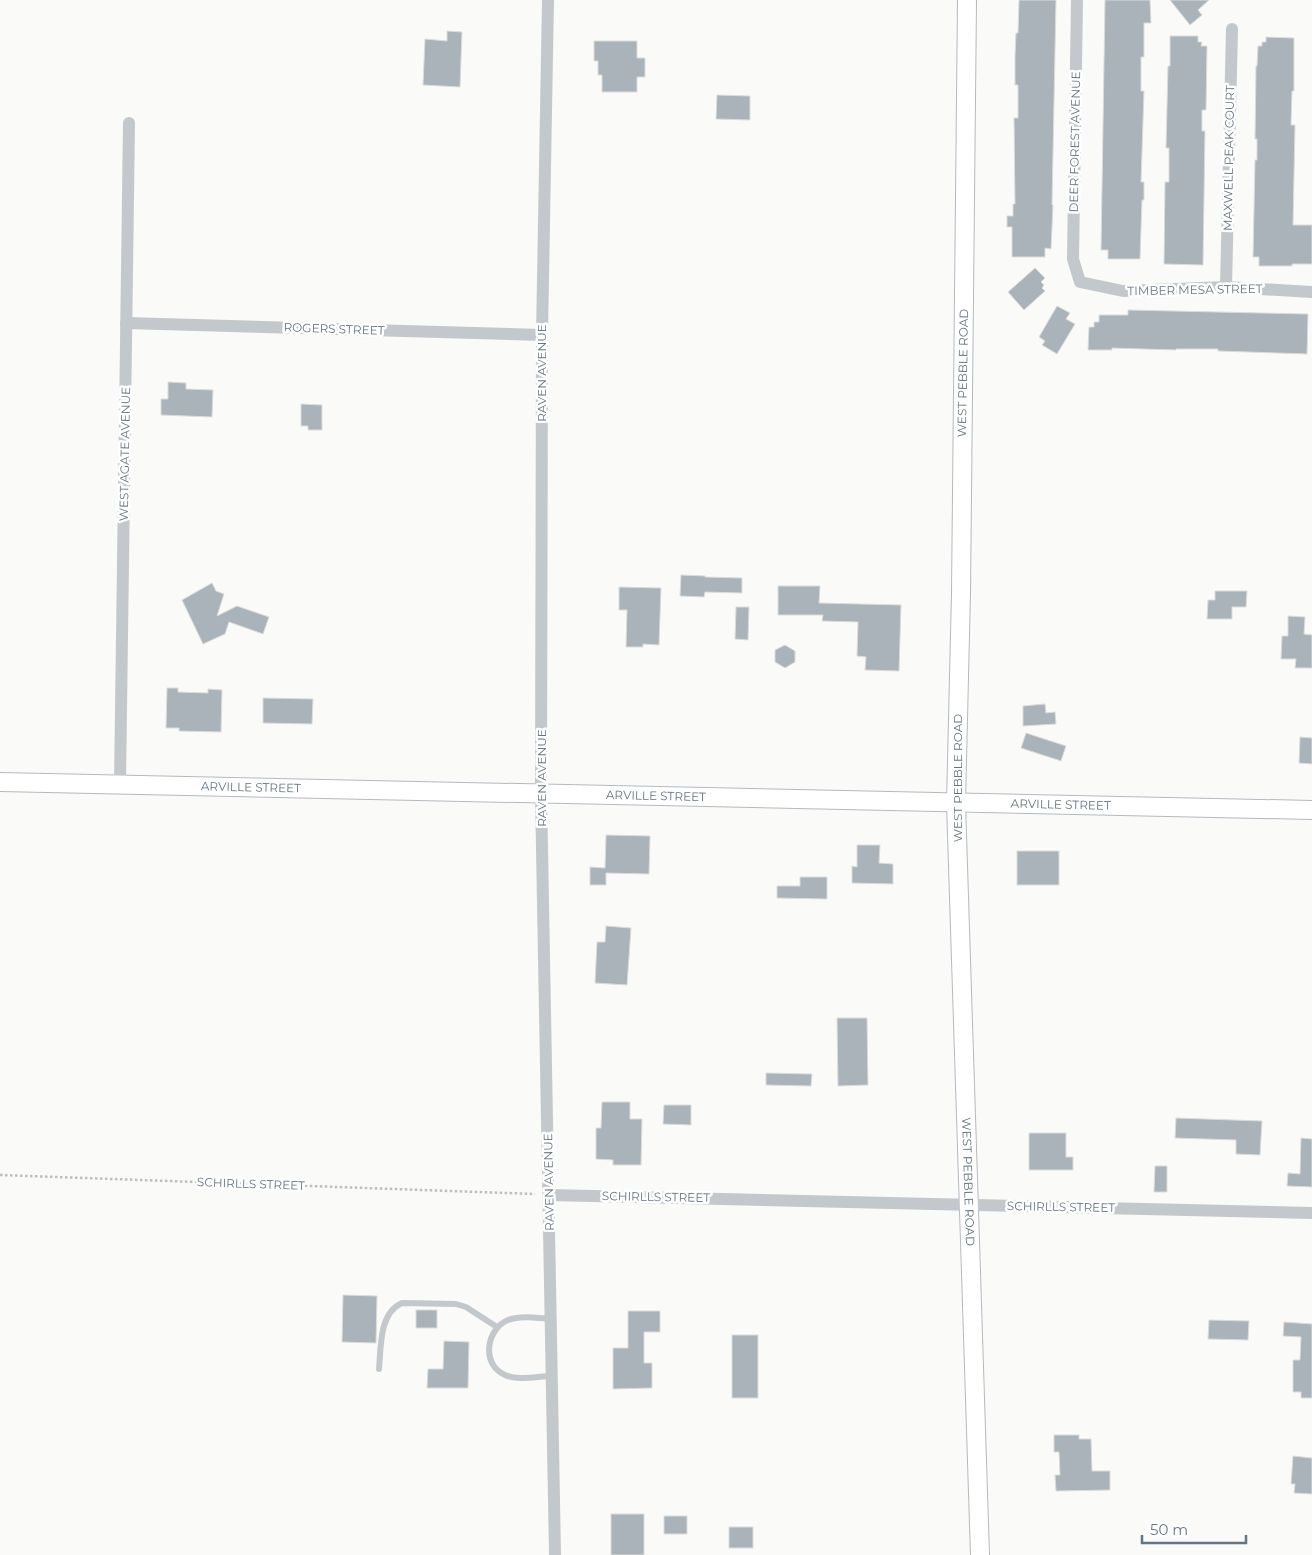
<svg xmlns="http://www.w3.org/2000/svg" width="1312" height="1555" font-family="Montserrat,sans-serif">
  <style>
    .building { fill: #aab3b9; stroke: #dcdcda }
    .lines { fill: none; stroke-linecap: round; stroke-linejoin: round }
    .secondary-casing { stroke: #b3babf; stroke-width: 20 }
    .path { stroke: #bbbfc2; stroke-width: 2.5; stroke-dasharray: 2.5 2.5; stroke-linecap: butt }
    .lane { stroke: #c3c8cc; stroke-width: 6 }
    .street { stroke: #c3c8cc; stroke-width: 12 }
    .secondary { stroke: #fff; stroke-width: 18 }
    .labels { text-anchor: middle; stroke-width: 5; stroke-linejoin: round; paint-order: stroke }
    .street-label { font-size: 12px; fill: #657683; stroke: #fff }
  </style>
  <rect width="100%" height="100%" fill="#fafaf8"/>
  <g class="building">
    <polygon points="1019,0 1056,0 1052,205 1053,205 1052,228 1051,249 1045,248 1045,257 1012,257 1012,227 1007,227 1007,216 1013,216 1013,204 1015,204 1014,118 1018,118 1018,85 1015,85 1015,56 1016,33 1018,33"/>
    <polygon points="1105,0 1150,0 1151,23 1144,23 1144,57 1141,57 1141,91 1144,91 1141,182 1144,182 1144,200 1142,200 1140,259 1108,259 1108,250 1101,250"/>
    <polygon points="1170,0 1209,0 1198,10 1202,15 1190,25"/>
    <polygon points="447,31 462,32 460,87 423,85 425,39 447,41"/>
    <polygon points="1170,36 1198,36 1198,42 1202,42 1201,46 1207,46 1206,110 1202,110 1202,131 1205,131 1203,265 1164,264 1165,182 1169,182 1169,148 1166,148 1168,66 1170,66"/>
    <polygon points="1266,37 1294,38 1294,91 1292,91 1291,125 1295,125 1293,225 1312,225 1312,264 1292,264 1292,266 1259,266 1259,257 1253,257 1255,160 1257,160 1257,139 1255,139 1256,66 1257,66 1258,46 1262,46 1262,42 1266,42"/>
    <polygon points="594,41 637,41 637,58 645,58 645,77 637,77 637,92 602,92 602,75 598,75 598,61 594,61"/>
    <polygon points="717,95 750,96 750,120 716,119"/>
    <polygon points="1035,268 1045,278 1041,282 1044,285 1042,288 1045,291 1024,310 1008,292"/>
    <polygon points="1057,306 1070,313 1066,319 1075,324 1057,354 1042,345 1045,341 1039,337"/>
    <polygon points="1128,310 1308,314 1307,354 1218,351 1218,349 1176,349 1176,350 1112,348 1112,350 1088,350 1089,327 1094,327 1094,322 1099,322 1099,315 1128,315"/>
    <polygon points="168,382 186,383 186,389 213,390 212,417 161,415 161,399 168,399"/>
    <polygon points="301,404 322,405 322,430 308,430 308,426 301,426"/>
    <polygon points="681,575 705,576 705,577 742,578 742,593 705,592 704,597 680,596"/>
    <polygon points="212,583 216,591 224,594 217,616 237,606 269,617 263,634 229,622 225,634 203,644 182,600"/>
    <polygon points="778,586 820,586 819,603 901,605 899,671 865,670 866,657 857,656 858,622 822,621 823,615 778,615"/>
    <polygon points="619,587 661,588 659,645 643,644 643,647 626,647 627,610 619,610"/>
    <polygon points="1215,591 1247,591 1246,607 1232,607 1232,619 1207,619 1208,600 1215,600"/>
    <polygon points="736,607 749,607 748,640 735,639"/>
    <polygon points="1288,616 1305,617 1304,634 1312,635 1312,668 1295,668 1296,659 1281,659 1282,636 1288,636"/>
    <polygon points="785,645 795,651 795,662 785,668 775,662 775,650"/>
    <polygon points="167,688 178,688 178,692 208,693 208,689 222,690 221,732 179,731 179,728 166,728"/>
    <polygon points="263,698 313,699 312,724 263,723"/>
    <polygon points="1045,704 1046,713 1055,712 1056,724 1023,726 1023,706"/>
    <polygon points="1026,733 1066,746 1061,761 1021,748"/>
    <polygon points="1300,737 1312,738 1312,764 1299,763"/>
    <polygon points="606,835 650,836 649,874 606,873 606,885 590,885 590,867 605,868"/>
    <polygon points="857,845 880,845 879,863 893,864 893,884 852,883 852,866 857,867"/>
    <rect x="1017" y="851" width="42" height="34"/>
    <polygon points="800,877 827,877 827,899 777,898 777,886 800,886"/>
    <polygon points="606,926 631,928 627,985 595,983 597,942 605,942"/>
    <polygon points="837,1018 867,1018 868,1085 838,1086"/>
    <polygon points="766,1073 812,1074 811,1086 766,1085"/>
    <polygon points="602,1102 630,1102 630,1119 642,1119 641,1165 613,1165 613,1160 596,1159 596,1128 601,1128"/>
    <polygon points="664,1105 691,1105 691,1125 663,1124"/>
    <polygon points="1176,1118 1262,1121 1260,1155 1236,1154 1236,1140 1175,1138"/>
    <polygon points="1029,1133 1066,1133 1066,1157 1073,1157 1073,1170 1029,1170"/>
    <polygon points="1301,1138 1312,1139 1312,1187 1287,1186 1288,1173 1300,1174"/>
    <polygon points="1155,1166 1167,1166 1167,1192 1154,1192"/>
    <polygon points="343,1295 377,1296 376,1343 342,1342"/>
    <rect x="416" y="1310" width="21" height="18"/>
    <polygon points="628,1311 660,1311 660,1332 644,1332 644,1363 652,1363 652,1388 613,1389 613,1348 628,1348"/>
    <polygon points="1209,1320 1249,1321 1248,1340 1208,1339"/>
    <polygon points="1284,1322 1312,1324 1312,1398 1301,1398 1301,1392 1293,1392 1293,1360 1300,1360 1301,1337 1283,1336"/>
    <rect x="732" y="1335" width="26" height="63"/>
    <polygon points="444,1341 469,1342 468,1388 427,1388 428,1369 443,1369"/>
    <polygon points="1054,1435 1079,1435 1079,1439 1091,1439 1092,1471 1110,1471 1110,1490 1056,1491 1055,1475 1060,1475 1059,1452 1054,1452"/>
    <polygon points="1293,1456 1312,1458 1312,1494 1294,1493 1295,1484 1291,1484"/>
    <rect x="611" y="1514" width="33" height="41"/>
    <rect x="664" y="1516" width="23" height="18"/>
    <rect x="729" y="1527" width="24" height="21"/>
  </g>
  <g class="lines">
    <g class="secondary-casing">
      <g id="secondary">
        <path id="s1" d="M967 0 961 593 956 803 980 1555"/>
        <path id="s2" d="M0 782 1312 810"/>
      </g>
    </g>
    <polyline class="path" points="0,1175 535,1194"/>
    <g class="lane">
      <path d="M551 1319C538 1318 521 1315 508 1320 486 1329 481 1365 505 1375 518 1381 538 1376 552 1376"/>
      <path d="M379 1369C381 1347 379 1313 402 1303L456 1304 466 1307 497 1327"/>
    </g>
    <g class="street">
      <polyline points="548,0 542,335 541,794 555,1555"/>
      <polyline points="1077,0 1073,259 1080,282 1123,291 1226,287 1312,292"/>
      <polyline points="1226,287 1232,29"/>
      <polyline points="126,323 542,335"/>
      <polyline points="120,784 129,123"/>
      <polyline points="549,1195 1312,1213"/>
    </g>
    <use href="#secondary" class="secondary"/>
  </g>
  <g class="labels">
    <g class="street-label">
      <text transform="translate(1075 142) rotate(-89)" y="4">DEER FOREST AVENUE</text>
      <text transform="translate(1229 158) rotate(-89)" y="4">MAXWELL PEAK COURT</text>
      <text transform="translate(1195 290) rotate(-1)" y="4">TIMBER MESA STREET</text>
      <text transform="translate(334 329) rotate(2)" y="4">ROGERS STREET</text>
      <text transform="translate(542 373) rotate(-90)" y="4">RAVEN AVENUE</text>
      <text transform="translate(963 373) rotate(-89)" y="4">WEST PEBBLE ROAD</text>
      <text transform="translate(125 454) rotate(-89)" y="4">WEST AGATE AVENUE</text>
      <text transform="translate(542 778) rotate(-90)" y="4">RAVEN AVENUE</text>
      <text transform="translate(958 778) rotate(-90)" y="4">WEST PEBBLE ROAD</text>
      <text dy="4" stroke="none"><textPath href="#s2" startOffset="251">ARVILLE STREET</textPath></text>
      <text dy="4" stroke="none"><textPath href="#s2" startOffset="656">ARVILLE STREET</textPath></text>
      <text dy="4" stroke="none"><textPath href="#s2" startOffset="1061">ARVILLE STREET</textPath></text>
      <text transform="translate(549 1182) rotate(-91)" y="4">RAVEN AVENUE</text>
      <text dy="4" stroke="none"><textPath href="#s1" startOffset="1182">WEST PEBBLE ROAD</textPath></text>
      <text transform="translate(251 1184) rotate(2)" y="4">SCHIRLLS STREET</text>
      <text transform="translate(656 1197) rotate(1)" y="4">SCHIRLLS STREET</text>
      <text transform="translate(1061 1207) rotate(1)" y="4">SCHIRLLS STREET</text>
    </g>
  </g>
  <path d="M1142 1535v8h104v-8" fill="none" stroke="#657683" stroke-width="2.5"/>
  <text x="1150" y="1535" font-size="15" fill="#657683" stroke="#ffffff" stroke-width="4" paint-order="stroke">50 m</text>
</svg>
